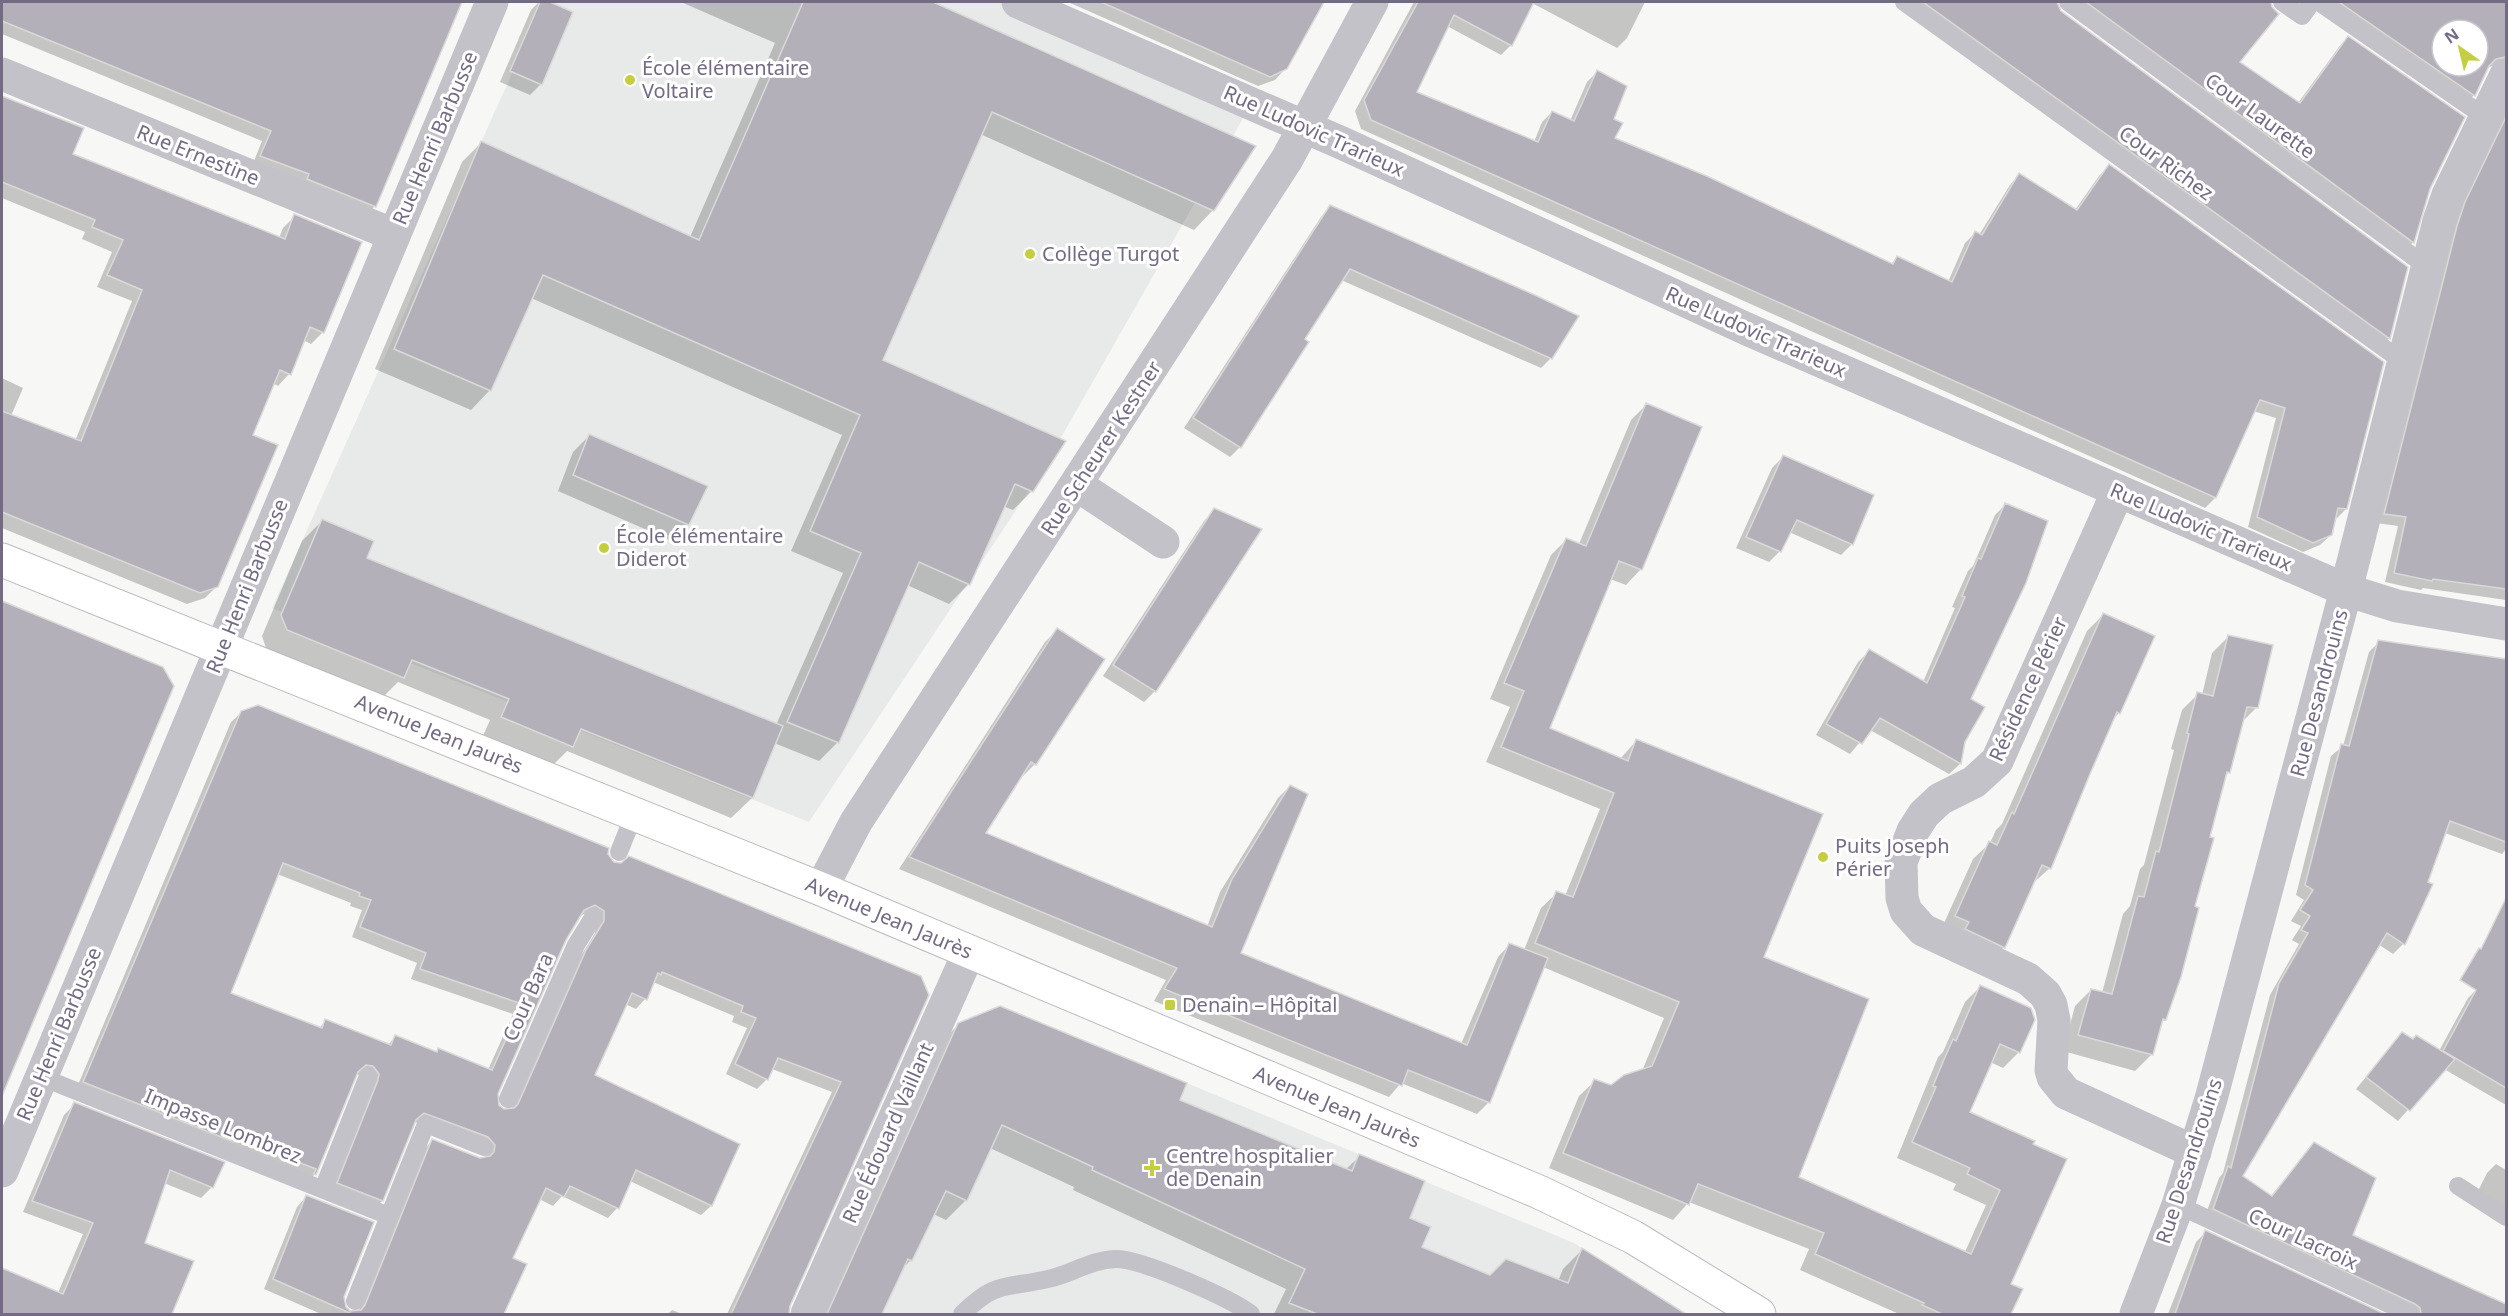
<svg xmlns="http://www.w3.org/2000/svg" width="2508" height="1316" font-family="'Noto Sans',sans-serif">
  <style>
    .built { fill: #e8e9e9 }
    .shadow { fill: #0003; fill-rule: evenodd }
    .building { fill: #b3b0ba; stroke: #d9dad8; stroke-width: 1.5; fill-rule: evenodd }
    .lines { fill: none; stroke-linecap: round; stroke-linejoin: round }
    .secondary-casing { stroke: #bcb9c1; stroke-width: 35 }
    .lane { stroke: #c4c2c9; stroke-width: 18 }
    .street { stroke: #c4c2c9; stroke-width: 33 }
    .secondary { stroke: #fff; stroke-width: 33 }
    .poi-dot { fill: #c5ce40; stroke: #fff; stroke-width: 2 }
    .labels { text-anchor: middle; stroke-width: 6; stroke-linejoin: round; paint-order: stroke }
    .poi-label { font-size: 20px; fill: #726b83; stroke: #fff; text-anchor: start }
    .street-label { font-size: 20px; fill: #726b83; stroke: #fff }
  </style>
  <rect width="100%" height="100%" fill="#f7f8f6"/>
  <g class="built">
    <polygon points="544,2 1029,2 1250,106 1042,471 809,822 272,608"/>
    <polygon points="1000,1006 1574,1243 1686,1314 845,1314 983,1013"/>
  </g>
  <g class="shadow">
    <polygon points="2,2 163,2 170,4 173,2 460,2 375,206 365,216 252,166 262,141 2,34"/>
    <polygon points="539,2 547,2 571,12 541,84 530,95 500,82 531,10"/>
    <polygon points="681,2 929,2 1254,147 1213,210 1194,230 980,134 881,360 1032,491 1013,510 1003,506 969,584 949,604 907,585 838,742 819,761 774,743 752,798 731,818 567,751 552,766 482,738 490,720 398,682 383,697 267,651 262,636 302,541 322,521 365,559 776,725 843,573 791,551 842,435 531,298 490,390 471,410 375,369 462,162 481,143 690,237 775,43"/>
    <polygon points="1068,2 1322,2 1286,68 1275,80 1258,86"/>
    <polygon points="1414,2 1645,2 1627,38 1617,48 1532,3 1511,45 1501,55 1447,26 1415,92 1534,142 1542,122 1552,112 1570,121 1587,82 1597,72 1612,120 1613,139 1890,265 1898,257 1948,282 1965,243 1975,233 1979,235 2010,185 2019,175 2075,210 2099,176 2109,166 2382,363 2346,509 2336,519 2331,535 2320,545 2303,552 2248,527 2276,418 2253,411 2215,498 2205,508 1361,129 1355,111"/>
    <polygon points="1900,2 2057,2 2056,6 2389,338 2380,347"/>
    <polygon points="2063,2 2271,2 2270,7 2238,62 2298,103 2339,47 2348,38 2429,188 2413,242 2404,252"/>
    <path d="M2320 2H2506V69L2495 65 2487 68 2474 95 2464 105ZM2442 30H2478V66H2442Z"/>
    <polygon points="2,97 82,129 71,155 279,238 283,228 295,216 323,332 311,344 303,340 289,374 278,386 273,383 251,435 217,586 205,598 187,604 2,528 2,378 23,388 11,416 75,441 132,301 97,287 112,252 82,239 85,232 2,198"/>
    <polygon points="2506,110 2506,600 2423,588 2421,590 2385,582 2398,526 2376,523 2456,213"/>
    <polygon points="1331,207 1551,358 1541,368 1341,280 1303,339 1240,447 1230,457 1184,428 1321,217"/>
    <polygon points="1647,404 1641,569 1626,585 1610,579 1548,729 1620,759 1636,741 1762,958 1797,1177 1965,1252 1986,1205 1953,1190 1956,1184 1897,1158 1938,1057 1943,1052 1965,1002 1980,987 2019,1052 2003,1068 1990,1062 1968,1112 2033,1142 2009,1285 2021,1290 2010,1314 1899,1314 1800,1270 1809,1249 1689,1202 1673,1220 1549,1168 1579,1096 1595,1081 1611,1087 1642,1071 1664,1018 1543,967 1489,1102 1477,1114 1401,1083 1389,1097 1154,1001 1166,980 899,869 1045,642 1057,630 1103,660 1035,764 1023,776 1021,775 984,834 1207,927 1220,892 1278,798 1290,786 1240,954 1461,1044 1498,957 1509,945 1524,950 1541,908 1557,893 1565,896 1600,809 1486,762 1510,707 1490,699 1551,555 1566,540 1579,544 1631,420"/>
    <polygon points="589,436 688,524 672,541 558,491 573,452"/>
    <polygon points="1783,457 1852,544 1841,555 1789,532 1780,551 1769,562 1736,548 1772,468"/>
    <polygon points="2006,504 1969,699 1960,764 1949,774 1870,730 1850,754 1816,735 1858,662 1869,651 1923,682 1955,608 1952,607 1968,571 1973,566 1995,515"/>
    <polygon points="1215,510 1260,530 1155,691 1144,702 1103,676 1204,521"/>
    <polygon points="2,603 162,668 173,686 2,1091 2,755 16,727 2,721"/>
    <polygon points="2103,615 2119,713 2112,720 2050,868 2032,884 2004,947 1988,963 1940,932 1973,859 1990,843 1996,830 2002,824 2087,631"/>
    <polygon points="2228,637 2256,708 2242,722 2229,772 2225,776 2164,1019 2160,1023 2151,1055 2135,1071 2063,1051 2075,1006 2091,990 2102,993 2123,914 2130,906 2140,869 2144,865 2174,750 2171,749 2182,710 2198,694 2202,695 2212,653"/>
    <polygon points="2379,642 2506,660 2506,849 2502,854 2445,833 2426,883 2431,885 2403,944 2393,954 2378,944 2241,1177 2270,1197 2314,1144 2351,1235 2457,1284 2442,1314 2406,1314 2204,1219 2219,1178 2223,1173 2270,995 2299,944 2292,940 2301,926 2291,921 2304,900 2296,895 2331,756 2343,746 2369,652"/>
    <path d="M242 712 606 855 614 864 919 977 779 1314H727L832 1092 772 1069 767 1079 757 1089 726 1074 747 1028 732 1022 734 1016 653 982 645 999 636 1009 625 1004 593 1076 738 1145 711 1206 701 1215 630 1181 617 1208 608 1218 562 1196 553 1206 539 1199 511 1258 525 1265 502 1314H321L264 1289 297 1207 306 1197 343 1297 344 1308 350 1313 358 1312 423 1150 433 1140 485 1160 486 1155 420 1123 413 1122 382 1201 372 1210 329 1193 367 1078 356 1074 315 1174 305 1184 75 1092 231 722ZM277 874 351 903 350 906 362 910 352 937 417 963 411 979 513 1014 488 1070 438 1050 435 1053 395 1037 388 1045 326 1021 319 1028 230 993ZM584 914 595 921V933L577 962 511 1110 504 1111 497 1106 496 1094 564 940 579 917Z"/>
    <polygon points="2479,987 2506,1004 2506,1105 2444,1069 2398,1121 2356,1089 2402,1034 2439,1051 2468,998"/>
    <polygon points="958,1025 1178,1101 1345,1170 1360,1156 1408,1219 1420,1248 1490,1277 1558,1281 1563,1269 1582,1250 1683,1314 1274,1314 1286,1289 1073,1190 1074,1187 990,1148 965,1201 946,1220 933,1214 911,1260 900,1271 880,1314 818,1314 938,1045"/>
    <polygon points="75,1104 212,1187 201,1198 164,1183 143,1244 192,1262 171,1314 2,1314 2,1273 4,1271 58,1293 83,1234 23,1212 64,1115"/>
    <polygon points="2496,1164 2506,1170 2506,1222 2474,1199 2487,1173"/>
    <polygon points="2206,1232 2381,1314 2168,1314 2196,1242"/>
    <polygon points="672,1310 682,1314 668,1314"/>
  </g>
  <g class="building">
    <polygon points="2,2 462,2 376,207 307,179 309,174 260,156 271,131 2,21"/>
    <polygon points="540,2 550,2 573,12 542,85 510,71"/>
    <polygon points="803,2 933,2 1256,146 1214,211 992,112 883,360 1066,441 1033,492 1015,484 970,585 919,562 839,743 787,722 861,553 810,531 860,415 543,275 491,391 394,349 481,141 699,240"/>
    <polygon points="1101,2 1324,2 1287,69 1270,77"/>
    <polygon points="1418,2 1534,2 1512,46 1454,15 1417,92 1538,142 1552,111 1574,121 1597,70 1627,86 1614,119 1623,123 1615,138 1709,177 1893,264 1897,256 1952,282 1975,231 1982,235 2019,173 2077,210 2109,164 2384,362 2347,509 2338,508 2332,535 2313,543 2257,517 2285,408 2260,400 2216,498 1371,120 1364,100"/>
    <polygon points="1923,2 2057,2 2061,11 2408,267 2390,339"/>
    <polygon points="2086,2 2271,2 2272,7 2279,14 2240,62 2300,103 2348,36 2465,117 2430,189 2414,243"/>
    <path d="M2339 2H2506V57L2496 59 2489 66 2475 96ZM2442 30H2478V66H2442Z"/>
    <polygon points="2,96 84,128 73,154 116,171 285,239 294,214 362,242 324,333 310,327 291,375 280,370 253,435 278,445 218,587 200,593 2,512 2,411 81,441 142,290 107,275 123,240 92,227 95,220 2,182"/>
    <polygon points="2506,117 2506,589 2433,579 2432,581 2394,573 2406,517 2384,514 2457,226 2465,202"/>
    <polygon points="1330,205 1537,296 1579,316 1552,359 1350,269 1305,339 1309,342 1241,448 1193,418"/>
    <polygon points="1646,403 1702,427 1642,570 1619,561 1550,728 1628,761 1636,739 1823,814 1764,957 1869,999 1799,1177 1971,1254 2000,1190 1967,1174 1970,1168 1912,1142 1936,1087 1933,1086 1943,1062 1953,1039 1956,1041 1980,985 2031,1008 2035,1020 2020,1053 2000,1044 1970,1112 2035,1141 2033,1144 2067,1159 2011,1284 2023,1289 2011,1314 1942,1314 1922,1305 1924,1303 1815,1254 1824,1233 1698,1184 1689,1205 1563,1153 1594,1079 1611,1085 1624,1075 1652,1066 1679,1002 1535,943 1556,891 1573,897 1614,793 1501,747 1524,691 1504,683 1566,538 1586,546"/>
    <polygon points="589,434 708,486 689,525 573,475"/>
    <polygon points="1783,455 1874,495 1853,545 1797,520 1781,552 1746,537"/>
    <polygon points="2005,503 2048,521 2026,583 1971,699 1985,707 1965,742 1961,764 1880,718 1862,744 1826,724 1869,649 1927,683 1965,597 1962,596 1978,558 1981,559"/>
    <polygon points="1214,508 1262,529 1156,692 1113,665"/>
    <polygon points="322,519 374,541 367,558 783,726 753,798 581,729 573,747 501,717 509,699 412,660 404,678 287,630 281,615"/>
    <polygon points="2,601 163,667 174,686 2,1096"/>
    <polygon points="2103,613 2155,636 2120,714 2117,712 2090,774 2051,869 2042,865 2005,948 1965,929 1969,922 1955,916 1989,841 1997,845 2012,812 2014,814"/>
    <polygon points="1057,628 1105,659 1036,765 1031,762 986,833 1212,927 1232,879 1290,785 1308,794 1241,953 1467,1045 1509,943 1548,958 1490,1103 1408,1070 1402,1086 1164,989 1177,968 909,857"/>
    <polygon points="2228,635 2273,645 2258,708 2247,707 2230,773 2227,772 2210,837 2214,838 2195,906 2199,908 2181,977 2166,1020 2163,1019 2153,1055 2078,1035 2091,989 2112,994 2138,896 2144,897 2156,851 2159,852 2189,734 2187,733 2197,692 2213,696"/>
    <polygon points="2378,640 2506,659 2506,842 2450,821 2428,882 2433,884 2405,945 2387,933 2243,1176 2272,1196 2314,1142 2376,1178 2353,1235 2506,1304 2506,1314 2421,1314 2420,1308 2415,1304 2213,1209 2228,1166 2231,1168 2279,983 2308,933 2301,930 2310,916 2300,910 2313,890 2305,885 2341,744 2349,746"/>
    <path d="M258 705 609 848 608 854 614 862 621 863 629 856 921 976 929 995 790 1306 789 1314H731L841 1082 778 1058 768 1080 735 1064 756 1018 741 1012 743 1006 662 972 661 975 658 973 647 1000 632 993 595 1075 740 1144 712 1206 636 1170 619 1209 570 1186 564 1197 546 1188 513 1258 527 1264 504 1314H352L273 1279 306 1195 374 1222 344 1297 346 1307 350 1311 361 1310 365 1305 432 1139 480 1158 490 1156 494 1152 495 1145 488 1137 424 1113 416 1120 383 1201 337 1183 378 1080 379 1074 373 1066 366 1065 358 1072 316 1175 314 1174 316 1169 235 1138 234 1142 83 1082 241 711ZM283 863 360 893 359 896 371 900 360 927 426 953 420 969 522 1004 492 1070 438 1048 437 1052 395 1035 391 1045 325 1019 322 1028 231 993ZM595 905 604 911V921L586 950 518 1104 514 1108 504 1109 499 1105 498 1094 566 940 584 910Z"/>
    <polygon points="2506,898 2506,1088 2443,1051 2476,990 2460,980 2479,948 2481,949"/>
    <polygon points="1000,1006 1187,1083 1180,1100 1352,1171 1359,1154 1425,1181 1410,1218 1431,1227 1422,1247 1490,1275 1506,1259 1568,1283 1582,1248 1686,1314 1317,1314 1289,1303 1305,1269 1092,1170 1093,1167 1002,1125 967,1201 946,1191 912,1261 908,1259 882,1314 827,1314 958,1023"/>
    <polygon points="2402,1032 2413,1039 2416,1035 2455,1059 2410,1111 2366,1077"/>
    <polygon points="74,1102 225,1162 213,1188 170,1170 145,1243 194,1261 172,1314 2,1314 2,1268 63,1294 93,1223 32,1201"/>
    <polygon points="2205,1230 2385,1314 2175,1314"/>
  </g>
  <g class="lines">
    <g class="secondary-casing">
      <polyline id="secondary" points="2,560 821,889 1539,1192 1633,1237 1759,1314"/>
    </g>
    <g class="lane">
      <polyline points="1904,2 2402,361"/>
      <polyline points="2068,2 2426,266"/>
      <polyline points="2282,2 2302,16 2312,2"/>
      <polyline points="2319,2 2485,117"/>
      <polyline points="619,852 635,812"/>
      <polyline points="41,1077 389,1216"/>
      <polyline points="508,1099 576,945 594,916"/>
      <polyline points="2458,1186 2506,1217"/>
      <polyline points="323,1189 368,1076"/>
      <polyline points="2178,1205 2410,1314"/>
      <polyline points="355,1301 426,1124 484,1147"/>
      <path d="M962 1314C997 1280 1004 1289 1048 1279 1071 1274 1091 1260 1115 1259 1140 1258 1230 1298 1251 1314"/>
    </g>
    <g class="street">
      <polyline points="1018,2 1344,144 1749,330 2346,590 2397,606 2506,624"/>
      <polyline points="2,74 394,235"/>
      <polyline points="1077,485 1163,542"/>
      <polyline points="2118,491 1997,761 1974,782 1940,799 1924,814 1913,831 1901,862 1902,898 1906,911 1923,930 2028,979 2045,994 2051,1005 2054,1020 2051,1070 2053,1077 2066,1093 2195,1152"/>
      <polyline points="821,889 856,822 1287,159 1372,2"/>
      <polyline points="2,1171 492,2"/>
      <polyline points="807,1314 969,952"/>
      <polyline points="2136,1314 2178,1205 2211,1099 2346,590 2439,221 2448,195 2506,75"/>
    </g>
    <use href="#secondary" class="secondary"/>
  </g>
  <g class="poi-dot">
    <circle cx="630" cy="80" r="6"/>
    <circle cx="1030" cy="254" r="6"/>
    <circle cx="604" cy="548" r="6"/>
    <circle cx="1823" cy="857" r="6"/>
    <rect x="1164" y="999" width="12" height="12" rx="3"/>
    <path d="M1149 1159h6v6h6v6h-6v6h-6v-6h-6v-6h6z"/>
  </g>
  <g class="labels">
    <g class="poi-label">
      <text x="642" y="75">École élémentaire<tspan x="642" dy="23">Voltaire</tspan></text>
      <text x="1042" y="261">Collège Turgot</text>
      <text x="616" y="543">École élémentaire<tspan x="616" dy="23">Diderot</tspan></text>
      <text x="1835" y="853">Puits Joseph<tspan x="1835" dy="23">Périer</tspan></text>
      <text x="1182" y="1012">Denain – Hôpital</text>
      <text x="1166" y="1163">Centre hospitalier<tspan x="1166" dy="23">de Denain</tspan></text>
    </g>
    <g class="street-label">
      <text transform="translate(2260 116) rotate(36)" y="7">Cour Laurette</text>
      <text transform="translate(1314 131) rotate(24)" y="7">Rue Ludovic Trarieux</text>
      <text transform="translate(435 138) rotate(-67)" y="7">Rue Henri Barbusse</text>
      <text transform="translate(198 155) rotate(22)" y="7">Rue Ernestine</text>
      <text transform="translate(2166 163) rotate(36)" y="7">Cour Richez</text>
      <text transform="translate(1756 332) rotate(24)" y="7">Rue Ludovic Trarieux</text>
      <text transform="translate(1101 448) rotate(-57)" y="7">Rue Scheurer Kestner</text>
      <text transform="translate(2201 527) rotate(23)" y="7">Rue Ludovic Trarieux</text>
      <text transform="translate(247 586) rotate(-68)" y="7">Rue Henri Barbusse</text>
      <text transform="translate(2028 689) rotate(-65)" y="7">Résidence Périer</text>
      <text transform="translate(2319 693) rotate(-75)" y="7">Rue Desandrouins</text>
      <text transform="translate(439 734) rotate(22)" y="7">Avenue Jean Jaurès</text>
      <text transform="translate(889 918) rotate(23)" y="7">Avenue Jean Jaurès</text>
      <text transform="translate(528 997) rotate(-66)" y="7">Cour Bara</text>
      <text transform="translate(59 1034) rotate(-67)" y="7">Rue Henri Barbusse</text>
      <text transform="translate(1337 1107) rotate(23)" y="7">Avenue Jean Jaurès</text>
      <text transform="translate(223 1126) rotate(22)" y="7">Impasse Lombrez</text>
      <text transform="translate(888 1133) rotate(-66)" y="7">Rue Édouard Vaillant</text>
      <text transform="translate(2189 1161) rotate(-72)" y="7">Rue Desandrouins</text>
      <text transform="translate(2303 1239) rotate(25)" y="7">Cour Lacroix</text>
    </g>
  </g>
  <rect width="2508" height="1316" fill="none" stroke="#726b83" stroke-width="6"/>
  <g transform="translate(2460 48) rotate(326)"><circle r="28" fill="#ffffff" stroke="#c7c4cd" stroke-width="1.5"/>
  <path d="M0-4.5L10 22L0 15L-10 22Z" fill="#c5ce40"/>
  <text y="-9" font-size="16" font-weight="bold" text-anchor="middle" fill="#726b83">N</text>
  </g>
</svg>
